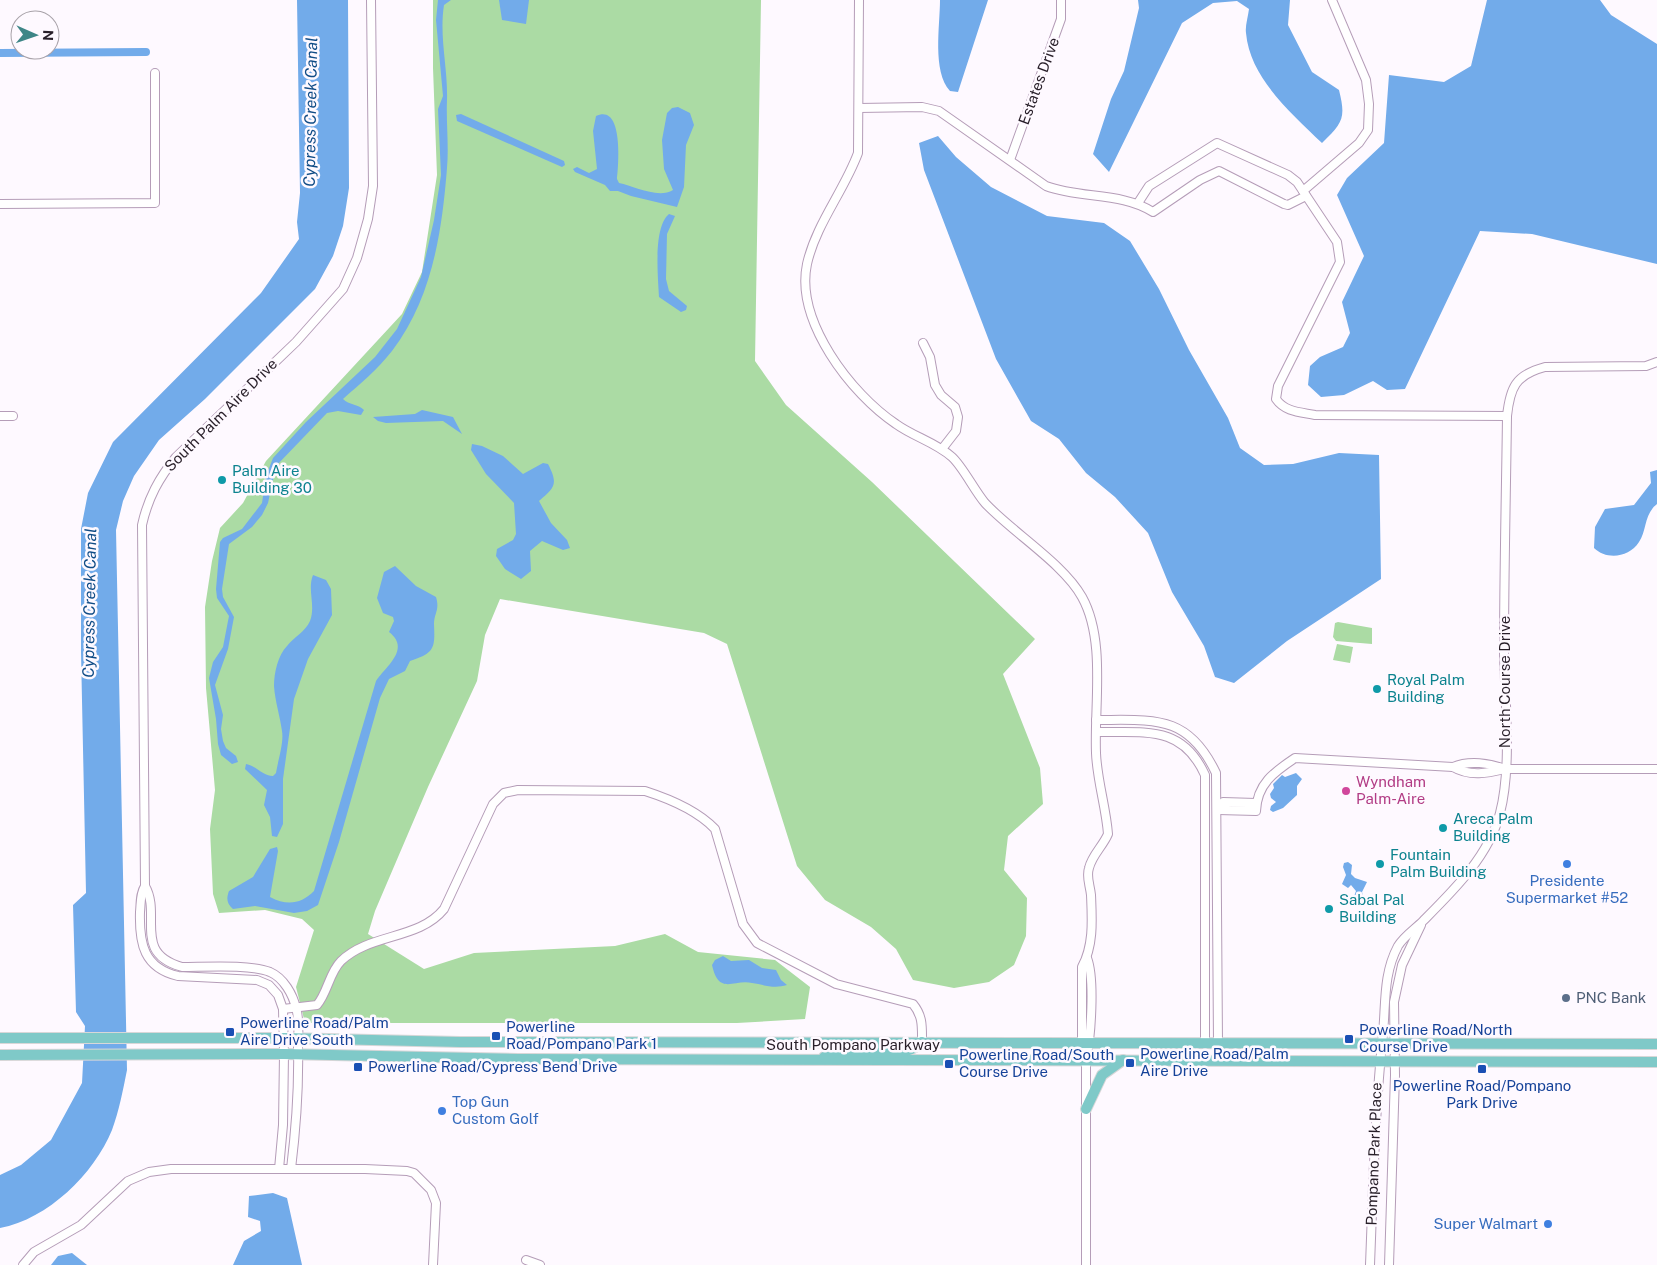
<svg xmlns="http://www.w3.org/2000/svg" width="1657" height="1265" font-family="'Public Sans',sans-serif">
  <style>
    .green { fill: #abdba4 }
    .water { fill: #72abea }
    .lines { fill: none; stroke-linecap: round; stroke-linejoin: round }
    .canal { stroke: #72abea; stroke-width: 8 }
    .minor-casing { stroke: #b59db8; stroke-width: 10 }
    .major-casing { stroke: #d8d7d8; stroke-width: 12 }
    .minor { stroke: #fff; stroke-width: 8 }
    .major { stroke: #7fc9c8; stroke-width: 10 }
    .culture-dot { fill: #0f9aa8; stroke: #fef9ff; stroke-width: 2 }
    .hotel-dot { fill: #d1479c; stroke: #fef9ff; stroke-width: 2 }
    .shop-dot { fill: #3f7fe0; stroke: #fef9ff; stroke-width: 2 }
    .service-dot { fill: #5c6f8a; stroke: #fef9ff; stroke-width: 2 }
    .transit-dot { fill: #1a4fb4; stroke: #fef9ff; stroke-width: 2 }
    .labels { text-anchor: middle; stroke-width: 5; stroke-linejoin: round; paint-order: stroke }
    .street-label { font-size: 15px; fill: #281f29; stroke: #fef9ff }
    .culture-label { font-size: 15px; fill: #0d838f; stroke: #fef9ff; text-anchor: start }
    .hotel-label { font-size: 15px; fill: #b23c85; stroke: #fef9ff; text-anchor: start }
    .shop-label { font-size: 15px; fill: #366cbe; stroke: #fef9ff }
    .service-label { font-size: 15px; fill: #4e5e75; stroke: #fef9ff; text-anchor: start }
    .transit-label { font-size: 15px; fill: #164399; stroke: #fef9ff; text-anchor: start }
    .water-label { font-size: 16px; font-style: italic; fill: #104c86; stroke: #fef9ff }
  </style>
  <rect width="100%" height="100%" fill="#fef9ff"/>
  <g class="green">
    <polygon points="433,0 761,0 755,361 786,405 872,482 1035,639 1003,674 1040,768 1043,804 1008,836 1004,870 1027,898 1026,936 1014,965 989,982 954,988 913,980 896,949 871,927 825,900 797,866 727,644 704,633 500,599 485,635 477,681 428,787 375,911 368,934 424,969 474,953 615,946 665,934 698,952 775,960 810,987 805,1019 737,1023 305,1023 296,987 314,930 302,919 265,910 219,913 213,894 210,829 215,790 206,688 205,607 212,561 220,528 243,503 266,461 402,314 422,272 437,175 433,68"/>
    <polygon points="1338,622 1372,628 1372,644 1336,641 1333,637 1335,623"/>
    <polygon points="1337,644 1353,647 1350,663 1333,660"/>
  </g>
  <g class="water">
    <path d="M297 0H348L349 188 343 226 333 256 315 289 205 399 159 440 134 476 123 501 116 530 127 1070C123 1090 119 1111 112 1130 94 1174 48 1219 0 1228V1175L21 1165 51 1140 82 1083 85 1026 76 1012 73 905 86 893 81 652V529L88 493 113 442 261 293 299 239 297 222 300 193Z"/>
    <path d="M438 0H451L444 5C439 37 448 68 447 100 446 122 449 146 447 168 442 232 432 299 392 351 378 369 360 384 343 399 349 405 358 404 364 410L361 415 338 411 327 413 276 466 268 503 262 515 252 527 229 544 222 589 223 597 234 617 228 649 215 685 223 715 221 729 223 741 226 748 236 756 238 762 232 764 221 755 218 744 216 719 209 678 213 662 223 647 228 621 229 616 217 598 216 589 220 542 223 538 242 529 262 503 266 476 273 458 306 422 375 357 397 329 421 277 434 220 441 175 438 109 443 96 436 20Z"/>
    <polygon points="499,0 529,0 526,24 502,20"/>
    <path d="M940 0H988L958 92 950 91C932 71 940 26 940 0Z"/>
    <path d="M1138 0H1290L1288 25 1312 72 1339 90C1346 118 1343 123 1322 143 1291 113 1250 78 1246 33 1245 26 1248 17 1249 9L1237 1 1213 3 1182 23 1109 172 1093 154 1111 99 1124 71 1139 8Z"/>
    <polygon points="1487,0 1600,0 1611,15 1657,44 1657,264 1532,234 1480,231 1405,389 1387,390 1373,381 1344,395 1321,397 1308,385 1310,366 1320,357 1343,347 1350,333 1342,302 1364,256 1337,195 1347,178 1384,143 1389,75 1444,82 1471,66"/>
    <path d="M678 107 690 113 694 125 686 145 684 187 677 207 631 196 618 191H610L605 185 575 172 573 169 577 167 589 173 597 169 593 131 596 116C623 103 619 163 617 179L619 183C634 186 658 199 673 190L664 169 662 140 667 113 672 108Z"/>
    <polygon points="461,114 564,161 565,165 562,167 457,121 456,115"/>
    <polygon points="938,136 956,157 991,187 1047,216 1104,223 1130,241 1159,289 1189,350 1228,418 1240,448 1264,465 1293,464 1339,453 1379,455 1381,579 1287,641 1234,683 1215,677 1204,646 1172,592 1148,533 1115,497 1086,473 1059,439 1031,421 996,359 924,170 919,143"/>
    <path d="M669 214 675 216 667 234 666 279 669 291 687 306 686 310 681 312 659 297C658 277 653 227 669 214Z"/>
    <polygon points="422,410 453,417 462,434 443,421 386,423 378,421 373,417 415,414"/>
    <path d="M472 444 482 446 503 456 523 474 543 463 548 464C559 485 554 488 539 501L551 523 567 540 570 548 563 550 542 541 530 551 531 571 521 579 505 569 496 556 497 549 513 540 516 534 514 503 486 474 471 450Z"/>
    <path d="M1657 470V504C1644 514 1647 530 1639 542 1629 558 1606 560 1594 548L1595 527 1605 509 1634 505 1651 483 1650 472Z"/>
    <path d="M395 566 416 586 436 597C440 610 434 613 434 624 435 648 435 653 410 661L405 671 389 679 380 698 339 842 318 905 307 911 294 913 255 906 233 909C227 904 226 899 229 891L253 877 270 849 277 847 278 851 270 897C287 906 301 904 314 891L376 681C386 666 411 649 389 632L394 621 393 617 383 613 377 598 384 572Z"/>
    <path d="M313 575 326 580 331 589 332 615 308 659 294 699 283 779V824L277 837 272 836 270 817 264 805 267 790 245 769 246 764C257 766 262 776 273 776L276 773C278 760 284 743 282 731 280 716 275 701 274 686 274 673 278 655 287 646 294 637 306 631 310 621 316 605 307 590 313 575Z"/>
    <polygon points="1296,773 1302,779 1297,786 1297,795 1283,808 1273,812 1270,810 1271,806 1276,802 1271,798 1270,794 1274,788 1273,784 1282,775 1285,777"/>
    <polygon points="1348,862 1352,865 1351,874 1355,878 1367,882 1362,892 1364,900 1359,902 1353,899 1356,891 1351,885 1348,888 1342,884 1346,875 1343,867 1344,863"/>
    <path d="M723 956 731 961 749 960 762 968 776 970 781 980 787 985C774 989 765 985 752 983 733 979 719 996 712 965L715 960Z"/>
    <polygon points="273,1193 287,1198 302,1265 233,1265 244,1241 261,1231 260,1221 248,1217 249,1196"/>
    <polygon points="72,1253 87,1265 51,1265 58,1256"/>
  </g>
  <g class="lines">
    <polyline class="canal" points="0,53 146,52"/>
    <g class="minor-casing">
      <g id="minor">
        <path d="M859 0 858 153C844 191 816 224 807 264 795 321 851 394 896 424 914 437 935 442 952 457 963 467 974 490 985 503 1012 532 1064 564 1082 597 1106 640 1094 705 1096 753 1097 780 1106 807 1108 834 1103 846 1092 855 1089 868 1086 877 1090 885 1091 895 1092 919 1094 945 1082 967V1044L1086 1059"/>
        <path d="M859 108 922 107 939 111 1046 186C1081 199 1122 192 1153 212L1200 180 1219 171 1284 204 1288 205 1306 196"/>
        <polyline points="1010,160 1061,19 1061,0"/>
        <polyline points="1303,191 1359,143 1368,130 1369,104 1366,80 1332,0"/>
        <path d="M1138 203 1149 186 1217 143 1288 175 1297 182 1337 242 1340 262 1278 386 1276 399C1285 412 1300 412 1315 415L1507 416C1510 388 1515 375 1545 367L1646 366 1657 362"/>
        <polyline points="0,204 155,203 155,73"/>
        <polyline points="923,343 930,357 935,385 941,395 955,407 958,417 956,431 942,449"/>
        <polyline points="0,416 13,416"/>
        <path d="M1096 720C1154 720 1188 714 1216 773L1218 1043"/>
        <path d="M1096 732C1144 733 1182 724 1205 775V1043"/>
        <path d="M1453 767C1469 760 1490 763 1505 769"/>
        <path d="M1256 803 1223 802 1218 810 1256 811C1257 784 1274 772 1295 758L1453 767C1470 777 1488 773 1505 769H1657"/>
        <path d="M145 886C140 894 141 902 140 912 139 944 144 968 178 976L257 980 269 985 278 995 283 1009 284 1054 283 1125 279 1169"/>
        <path d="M283 1009 317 1005C328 992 329 973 341 961 370 933 419 940 444 909L493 804 504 793 518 790 645 791C670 799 697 810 715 829L743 924 757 943 836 984 913 1004C923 1016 922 1027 922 1042"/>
        <path d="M291 1169C296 1128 299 1088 298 1047 298 1034 300 1020 296 1008 293 995 284 978 270 972 250 964 205 967 182 967 132 953 162 915 145 886L142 525C148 498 159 478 176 457L296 342 343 289 357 258 368 219 373 186 371 0"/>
        <polyline points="526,1260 540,1265"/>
        <polyline points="23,1265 34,1252 81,1225 128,1181 149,1172 171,1169 365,1169 407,1171 414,1173 431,1190 436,1203 433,1265"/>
        <path d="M1086 1265V1059C1091 1036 1095 979 1087 958"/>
        <path d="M1370 1265C1373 1188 1375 1110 1383 1033 1386 1003 1383 974 1398 946 1404 936 1415 929 1423 921 1453 891 1489 856 1500 813 1512 767 1505 702 1504 653 1504 574 1506 495 1507 416"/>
        <polyline points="1389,1265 1395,1075 1394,1002 1402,965 1421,925"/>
      </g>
    </g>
    <g class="major-casing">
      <g id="major">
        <polyline points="0,1038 284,1038 460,1042 1657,1044"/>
        <polyline points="0,1055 284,1054 518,1059 1657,1062"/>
        <path d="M824 1057C853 1040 896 1067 922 1042"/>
        <polyline points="1086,1109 1102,1075 1123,1060"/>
      </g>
    </g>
    <use href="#minor" class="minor"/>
    <use href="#major" class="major"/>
  </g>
  <g class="culture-dot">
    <circle cx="222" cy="480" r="5"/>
    <circle cx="1377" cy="689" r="5"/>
    <circle cx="1443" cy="828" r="5"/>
    <circle cx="1380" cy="864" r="5"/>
    <circle cx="1329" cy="909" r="5"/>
  </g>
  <circle class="hotel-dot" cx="1346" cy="791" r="5"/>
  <g class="shop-dot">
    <circle cx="1567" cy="864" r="5"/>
    <circle cx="442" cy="1111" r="5"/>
    <circle cx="1548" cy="1224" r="5"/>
  </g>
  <circle class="service-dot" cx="1566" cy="998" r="5"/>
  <g class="transit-dot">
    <rect x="225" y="1027" width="10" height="10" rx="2.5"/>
    <rect x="491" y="1031" width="10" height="10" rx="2.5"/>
    <rect x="1344" y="1034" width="10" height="10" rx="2.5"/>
    <rect x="1125" y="1058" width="10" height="10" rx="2.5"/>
    <rect x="944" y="1059" width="10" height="10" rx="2.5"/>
    <rect x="353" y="1062" width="10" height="10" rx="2.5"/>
    <rect x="1477" y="1064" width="10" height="10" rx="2.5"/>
  </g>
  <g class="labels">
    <g class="street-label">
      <text transform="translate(1039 81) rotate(-70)" y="5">Estates Drive</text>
      <text transform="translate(221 415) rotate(-45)" y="5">South Palm Aire Drive</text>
      <text transform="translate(1505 682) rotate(-90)" y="5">North Course Drive</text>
      <text x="853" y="1050">South Pompano Parkway</text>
      <text transform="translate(1374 1154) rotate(-88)" y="5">Pompano Park Place</text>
    </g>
    <g class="culture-label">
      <text x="232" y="476">Palm Aire<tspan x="232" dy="17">Building 30</tspan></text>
      <text x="1387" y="685">Royal Palm<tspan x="1387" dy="17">Building</tspan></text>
      <text x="1453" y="824">Areca Palm<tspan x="1453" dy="17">Building</tspan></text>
      <text x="1390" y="860">Fountain<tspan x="1390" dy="17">Palm Building</tspan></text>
      <text x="1339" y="905">Sabal Pal<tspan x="1339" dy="17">Building</tspan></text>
    </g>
    <g class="hotel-label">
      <text x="1356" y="787">Wyndham<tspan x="1356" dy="17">Palm-Aire</tspan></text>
    </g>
    <g class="shop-label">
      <text x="1567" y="886">Presidente<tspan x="1567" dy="17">Supermarket #52</tspan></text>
      <text x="452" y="1107" text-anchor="start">Top Gun<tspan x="452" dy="17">Custom Golf</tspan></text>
      <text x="1538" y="1229" text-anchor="end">Super Walmart</text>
    </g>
    <g class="service-label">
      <text x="1576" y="1003">PNC Bank</text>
    </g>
    <g class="transit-label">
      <text x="240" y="1028">Powerline Road/Palm<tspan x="240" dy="17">Aire Drive South</tspan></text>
      <text x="506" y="1032">Powerline<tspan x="506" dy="17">Road/Pompano Park 1</tspan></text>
      <text x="1359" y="1035">Powerline Road/North<tspan x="1359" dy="17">Course Drive</tspan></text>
      <text x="1140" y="1059">Powerline Road/Palm<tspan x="1140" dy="17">Aire Drive</tspan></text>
      <text x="959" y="1060">Powerline Road/South<tspan x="959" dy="17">Course Drive</tspan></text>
      <text x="368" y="1072">Powerline Road/Cypress Bend Drive</text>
      <text x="1482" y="1091" text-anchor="middle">Powerline Road/Pompano<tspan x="1482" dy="17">Park Drive</tspan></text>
    </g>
    <g class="water-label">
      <text transform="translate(310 112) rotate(-89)" y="6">Cypress Creek Canal</text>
      <text transform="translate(89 603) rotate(-89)" y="6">Cypress Creek Canal</text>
    </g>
  </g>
  <g transform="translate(35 35) rotate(92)"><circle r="24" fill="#fef9ff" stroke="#a8a2a9"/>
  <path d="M0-4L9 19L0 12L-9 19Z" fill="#3e8687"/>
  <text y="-8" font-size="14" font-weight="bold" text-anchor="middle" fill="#281f29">N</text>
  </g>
</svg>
